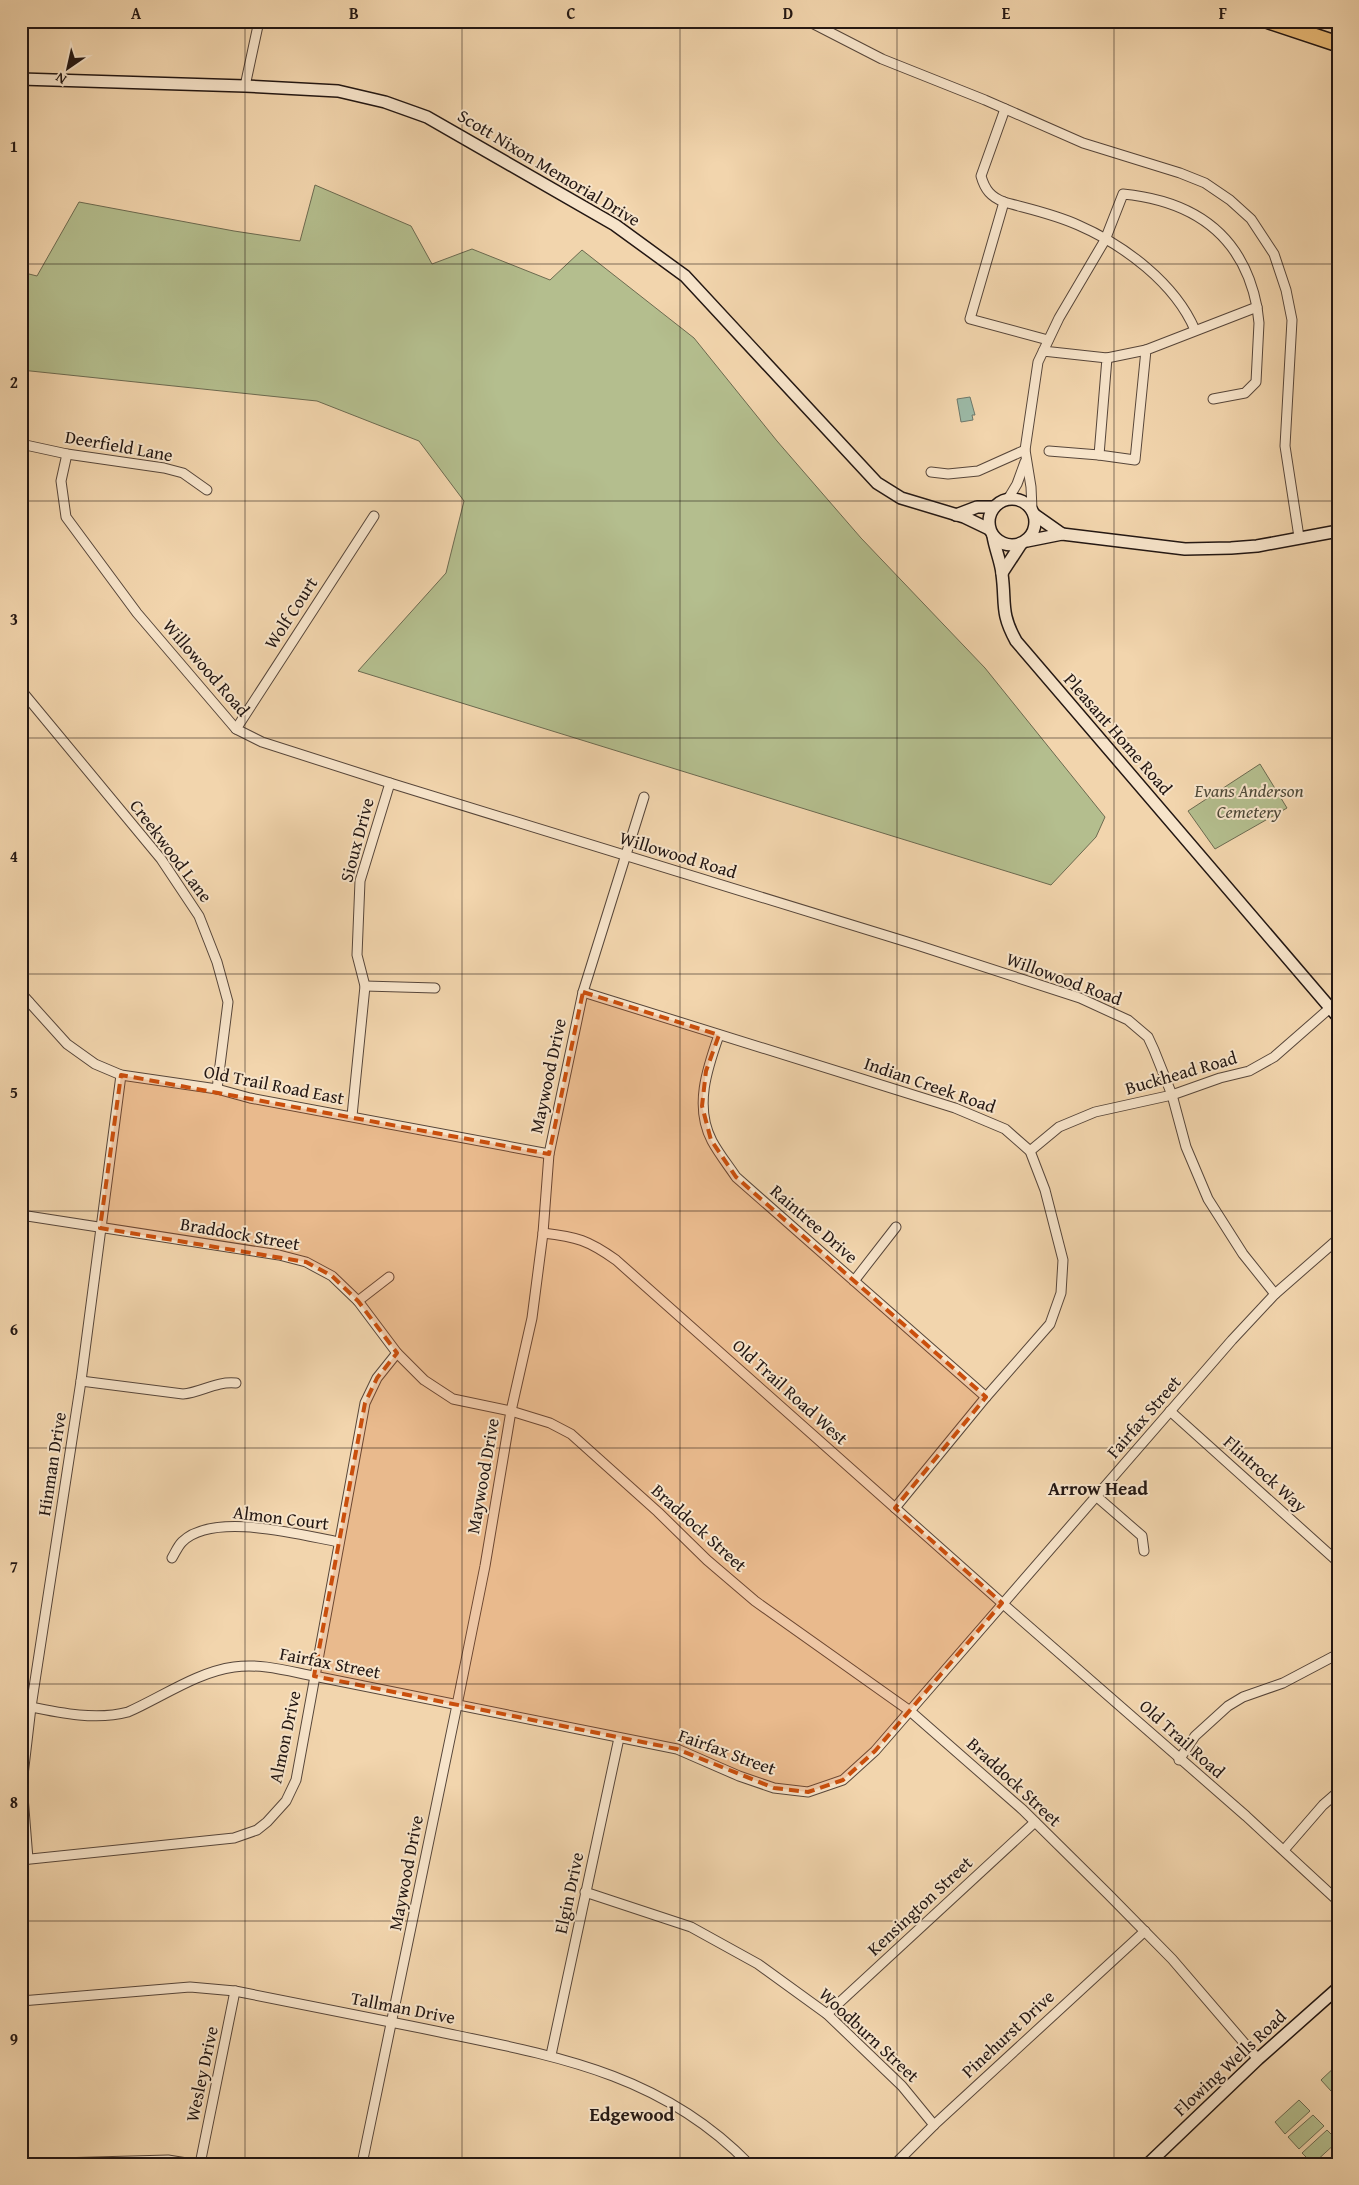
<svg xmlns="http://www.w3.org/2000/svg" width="1359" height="2185" font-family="'Gentium Book Plus',serif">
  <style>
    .green { fill: #b4be8e; stroke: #6c6a50 }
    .water { fill: #9cb9a6; stroke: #6c786b }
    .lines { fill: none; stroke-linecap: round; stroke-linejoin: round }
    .street-casing { stroke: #57463a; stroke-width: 11 }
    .secondary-casing { stroke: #231713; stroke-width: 14 }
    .highway-casing { stroke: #231713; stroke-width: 18 }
    .street { stroke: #f7e4ca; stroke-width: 9 }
    .secondary { stroke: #f7e4ca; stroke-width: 11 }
    .highway { stroke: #e9ba76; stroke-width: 15 }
    .marked { fill: #ca4f0d; fill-opacity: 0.2; stroke: #ca4f0d; stroke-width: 4; stroke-dasharray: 10 6; stroke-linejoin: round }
    .grid { fill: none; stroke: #231713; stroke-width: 1; stroke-opacity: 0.55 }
    .labels { text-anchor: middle; stroke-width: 4; stroke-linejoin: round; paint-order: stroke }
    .street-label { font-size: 18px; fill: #231713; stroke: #f7e4ca }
    .park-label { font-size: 18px; font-style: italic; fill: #4e4938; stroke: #f7e4ca }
    .neighbourhood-label { font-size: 19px; font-weight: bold; fill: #231713; stroke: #f7e4ca }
    .neatline { fill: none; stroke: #231713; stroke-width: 2 }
    .grid-label { font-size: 16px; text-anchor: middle; font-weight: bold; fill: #231713 }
  </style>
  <rect width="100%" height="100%" fill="#f2d5ad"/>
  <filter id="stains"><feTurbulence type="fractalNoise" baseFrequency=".004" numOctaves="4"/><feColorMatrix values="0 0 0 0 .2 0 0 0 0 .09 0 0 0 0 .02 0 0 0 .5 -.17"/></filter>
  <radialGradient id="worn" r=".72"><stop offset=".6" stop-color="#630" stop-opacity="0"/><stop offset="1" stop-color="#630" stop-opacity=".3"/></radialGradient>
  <g class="green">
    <polygon points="315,185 411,226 432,264 472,249 550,280 582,250 694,338 777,441 861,538 985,668 1105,817 1096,837 1051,885 358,671 446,573 464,501 419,441 317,401 21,370 21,272 37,276 79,202 234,231 300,241"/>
    <polygon points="1260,764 1287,808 1215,849 1188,811"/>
    <polygon points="1338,2064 1338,2085 1331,2091 1321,2080"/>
    <polygon points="1299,2100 1310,2111 1285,2134 1275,2122"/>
    <polygon points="1313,2115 1324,2126 1299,2149 1288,2137"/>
    <polygon points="1327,2130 1338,2141 1313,2164 1302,2153"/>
  </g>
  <polygon class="water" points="970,397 975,415 972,415 973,420 961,422 957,399"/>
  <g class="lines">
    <g class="street-casing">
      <g id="street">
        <polyline points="808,21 882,59 985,100 1083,143 1180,173 1205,183 1230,200 1251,219 1274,254 1286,290 1292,320 1285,446 1299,537"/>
        <polyline points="245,86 259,21"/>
        <path d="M1004 202C991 197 985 190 981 176L1005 109"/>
        <path d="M1048 340 970 319 1004 202C1029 209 1054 214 1078 225 1124 245 1175 283 1195 330"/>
        <polyline points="1107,358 1146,350"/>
        <polyline points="1213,399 1245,393 1256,382 1259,323 1257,307"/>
        <polyline points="21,444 67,454 164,468 183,473 207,490"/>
        <polyline points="1049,451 1099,455"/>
        <polyline points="67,454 61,481 66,517 137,613 236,729 262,742 390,783 917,945 1080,998 1128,1020 1148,1037 1154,1050 1172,1095 1186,1147 1208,1199 1243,1254 1275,1294"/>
        <polyline points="931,472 948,474 978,471 1025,450"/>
        <polyline points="1008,499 1017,484 1025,462"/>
        <path d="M1032 509 1031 487 1025 450 1038 362 1059 318 1105 240 1123 194C1194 201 1243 235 1257 307L1146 350 1135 460 1099 455 1107 358 1043 351"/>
        <polyline points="21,690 161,859 199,916 217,962 228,1002 217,1089"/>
        <polyline points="236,729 374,516"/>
        <polyline points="365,986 435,988"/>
        <polyline points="583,992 955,1108 1005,1129 1030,1151 1045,1190 1063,1260 1061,1293 1050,1324 986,1397 895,1508"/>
        <polyline points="21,993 67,1044 95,1064 121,1075 217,1089 250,1098 549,1154"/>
        <polyline points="21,1009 29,1002"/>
        <path d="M719 1035C707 1069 694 1107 712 1141 719 1154 728 1165 736 1177L986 1397"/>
        <polyline points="352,1116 365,986 357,955 360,881 390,783"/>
        <polyline points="1030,1151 1059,1127 1095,1112 1172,1095 1220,1078 1249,1071 1274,1057 1330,1008"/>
        <polyline points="21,1215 279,1255 306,1262 332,1276 358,1301 397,1353 424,1380 453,1399 511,1411 550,1423 571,1434 658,1512 707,1560 755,1601 910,1711 1023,1810 1108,1894 1172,1959 1258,2059"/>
        <path d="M543 1233C577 1237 588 1240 616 1260L1002 1603 1246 1816 1338 1901"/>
        <polyline points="854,1281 896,1227"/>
        <polyline points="358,1301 389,1277"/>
        <path d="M81 1381 183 1394C202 1392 216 1381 236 1383"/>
        <polyline points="1170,1411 1338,1562"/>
        <polyline points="1096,1496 1142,1536 1144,1551"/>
        <path d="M172 1558C175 1553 178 1546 182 1542 213 1511 300 1535 339 1542"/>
        <path d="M21 1705C56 1712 94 1721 128 1712 162 1697 197 1672 234 1667 260 1663 288 1671 314 1676L677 1749 739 1776 774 1788 808 1792 843 1780 875 1751 1232 1340 1275 1294 1338 1239"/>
        <polyline points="1179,1760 1195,1736 1228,1706 1243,1697 1283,1683 1338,1654"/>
        <polyline points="1284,1850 1323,1805 1338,1792"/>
        <polyline points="28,1859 22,1784 31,1707 81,1381 121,1075"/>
        <polyline points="21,1860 234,1838 257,1830 267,1822 286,1801 296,1780 365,1403 377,1378 397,1353"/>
        <polyline points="585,1892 691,1927 758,1964 827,2014 902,2086 934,2125"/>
        <path d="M21 2001 190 1987 235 1991C304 2005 372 2018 440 2032 556 2056 662 2074 749 2164"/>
        <polyline points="827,2014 1035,1822"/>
        <polyline points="551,2055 619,1738"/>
        <polyline points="21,2164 168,2160 193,2164"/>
        <polyline points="200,2164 235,1991"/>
        <polyline points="362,2164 457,1705 485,1566 511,1411 532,1318 543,1233 549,1154 583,992 644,797"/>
        <polyline points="895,2164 934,2125 1145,1931"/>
      </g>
    </g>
    <g class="secondary-casing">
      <g id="secondary">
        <polyline points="21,79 245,86 338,91 385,102 427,117 615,225 685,276 877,483 901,498 964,517 989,529"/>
        <circle cx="1012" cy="522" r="23"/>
        <polyline points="956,515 977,507 994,507"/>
        <polyline points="1035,515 1062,534"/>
        <path d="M993 536C995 549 1001 562 1002 574 1006 604 1000 612 1016 641L1338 1017"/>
        <polyline points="1027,541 1062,534 1185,549 1231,548 1257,546 1338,531"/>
        <polyline points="1002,573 1021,544"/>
        <polyline points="1148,2164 1258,2059 1338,1988"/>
      </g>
    </g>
    <g class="highway-casing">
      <polyline id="highway" points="1269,21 1338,44"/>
    </g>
    <use href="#street" class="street"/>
    <use href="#secondary" class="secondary"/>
    <use href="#highway" class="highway"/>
  </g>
  <path class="marked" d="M583 992 719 1035 706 1071 702 1106 711 1140 736 1177 986 1397 895 1508 1002 1603 875 1751 843 1780 808 1792 774 1788 677 1749 314 1676 365 1403 377 1378 397 1353 358 1301 332 1276 306 1262 100 1228 121 1075 549 1154Z"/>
  <path class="grid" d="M245 21V2164M462 21V2164M680 21V2164M897 21V2164M1114 21V2164M21 264H1338M21 501H1338M21 738H1338M21 974H1338M21 1211H1338M21 1448H1338M21 1684H1338M21 1921H1338"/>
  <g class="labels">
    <g class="street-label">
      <text transform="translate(549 168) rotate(31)" y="6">Scott Nixon Memorial Drive</text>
      <text transform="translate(119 446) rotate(10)" y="6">Deerfield Lane</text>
      <text transform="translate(291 613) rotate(-57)" y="6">Wolf Court</text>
      <text transform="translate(206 668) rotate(49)" y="6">Willowood Road</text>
      <text transform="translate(1118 734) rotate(49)" y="6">Pleasant Home Road</text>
      <text transform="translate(357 840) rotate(-75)" y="6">Sioux Drive</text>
      <text transform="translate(171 851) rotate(53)" y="6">Creekwood Lane</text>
      <text transform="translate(678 855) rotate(17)" y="6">Willowood Road</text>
      <text transform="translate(1064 979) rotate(20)" y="6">Willowood Road</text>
      <text transform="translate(1181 1073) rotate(-16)" y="6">Buckhead Road</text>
      <text transform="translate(548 1076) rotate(-78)" y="6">Maywood Drive</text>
      <text transform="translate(274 1085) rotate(11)" y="6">Old Trail Road East</text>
      <text transform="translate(930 1085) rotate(19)" y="6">Indian Creek Road</text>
      <text transform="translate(814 1224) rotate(41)" y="6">Raintree Drive</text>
      <text transform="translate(240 1234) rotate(10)" y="6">Braddock Street</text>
      <text transform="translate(790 1392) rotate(42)" y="6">Old Trail Road West</text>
      <text transform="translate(1144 1417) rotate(-49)" y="6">Fairfax Street</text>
      <text transform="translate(52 1464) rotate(-81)" y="6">Hinman Drive</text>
      <text transform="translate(1265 1474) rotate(42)" y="6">Flintrock Way</text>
      <text transform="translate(483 1476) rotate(-80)" y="6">Maywood Drive</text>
      <text transform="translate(281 1518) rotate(7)" y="6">Almon Court</text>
      <text transform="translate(699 1528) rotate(42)" y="6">Braddock Street</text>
      <text transform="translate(330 1663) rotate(11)" y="6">Fairfax Street</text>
      <text transform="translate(285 1737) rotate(-78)" y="6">Almon Drive</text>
      <text transform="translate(1182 1739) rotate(42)" y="6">Old Trail Road</text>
      <text transform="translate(727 1752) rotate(20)" y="6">Fairfax Street</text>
      <text transform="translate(1014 1782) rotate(43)" y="6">Braddock Street</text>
      <text transform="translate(406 1873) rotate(-79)" y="6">Maywood Drive</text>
      <text transform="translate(569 1893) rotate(-78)" y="6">Elgin Drive</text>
      <text transform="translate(920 1906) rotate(-43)" y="6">Kensington Street</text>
      <text transform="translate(403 2008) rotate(11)" y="6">Tallman Drive</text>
      <text transform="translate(1008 2034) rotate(-43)" y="6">Pinehurst Drive</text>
      <text transform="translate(869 2035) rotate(43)" y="6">Woodburn Street</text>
      <text transform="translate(1230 2063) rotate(-43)" y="6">Flowing Wells Road</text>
      <text transform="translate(202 2074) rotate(-78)" y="6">Wesley Drive</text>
    </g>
    <g class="park-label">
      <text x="1249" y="797">Evans Anderson<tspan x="1249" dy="21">Cemetery</tspan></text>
    </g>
    <g class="neighbourhood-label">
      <text x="1098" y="1495">Arrow Head</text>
      <text x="632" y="2121">Edgewood</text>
    </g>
  </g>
  <rect width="1359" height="2185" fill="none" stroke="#f2d5ad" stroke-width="55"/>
  <g transform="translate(68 68) rotate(214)" stroke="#f7e4ca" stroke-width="4" paint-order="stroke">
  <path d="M0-4L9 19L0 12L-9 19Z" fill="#231713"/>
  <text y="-8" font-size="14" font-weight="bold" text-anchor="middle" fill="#231713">N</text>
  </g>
  <rect x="28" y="28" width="1304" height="2130" class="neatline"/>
  <g class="grid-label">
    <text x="136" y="19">A</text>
    <text x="354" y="19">B</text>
    <text x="571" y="19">C</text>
    <text x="788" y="19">D</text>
    <text x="1006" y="19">E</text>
    <text x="1223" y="19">F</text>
    <text x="14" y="152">1</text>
    <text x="14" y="388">2</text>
    <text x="14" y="625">3</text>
    <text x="14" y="862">4</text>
    <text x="14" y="1098">5</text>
    <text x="14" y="1335">6</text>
    <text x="14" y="1572">7</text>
    <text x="14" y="1808">8</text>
    <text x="14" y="2045">9</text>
  </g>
  <rect width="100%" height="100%" filter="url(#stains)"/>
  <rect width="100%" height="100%" fill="url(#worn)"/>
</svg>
